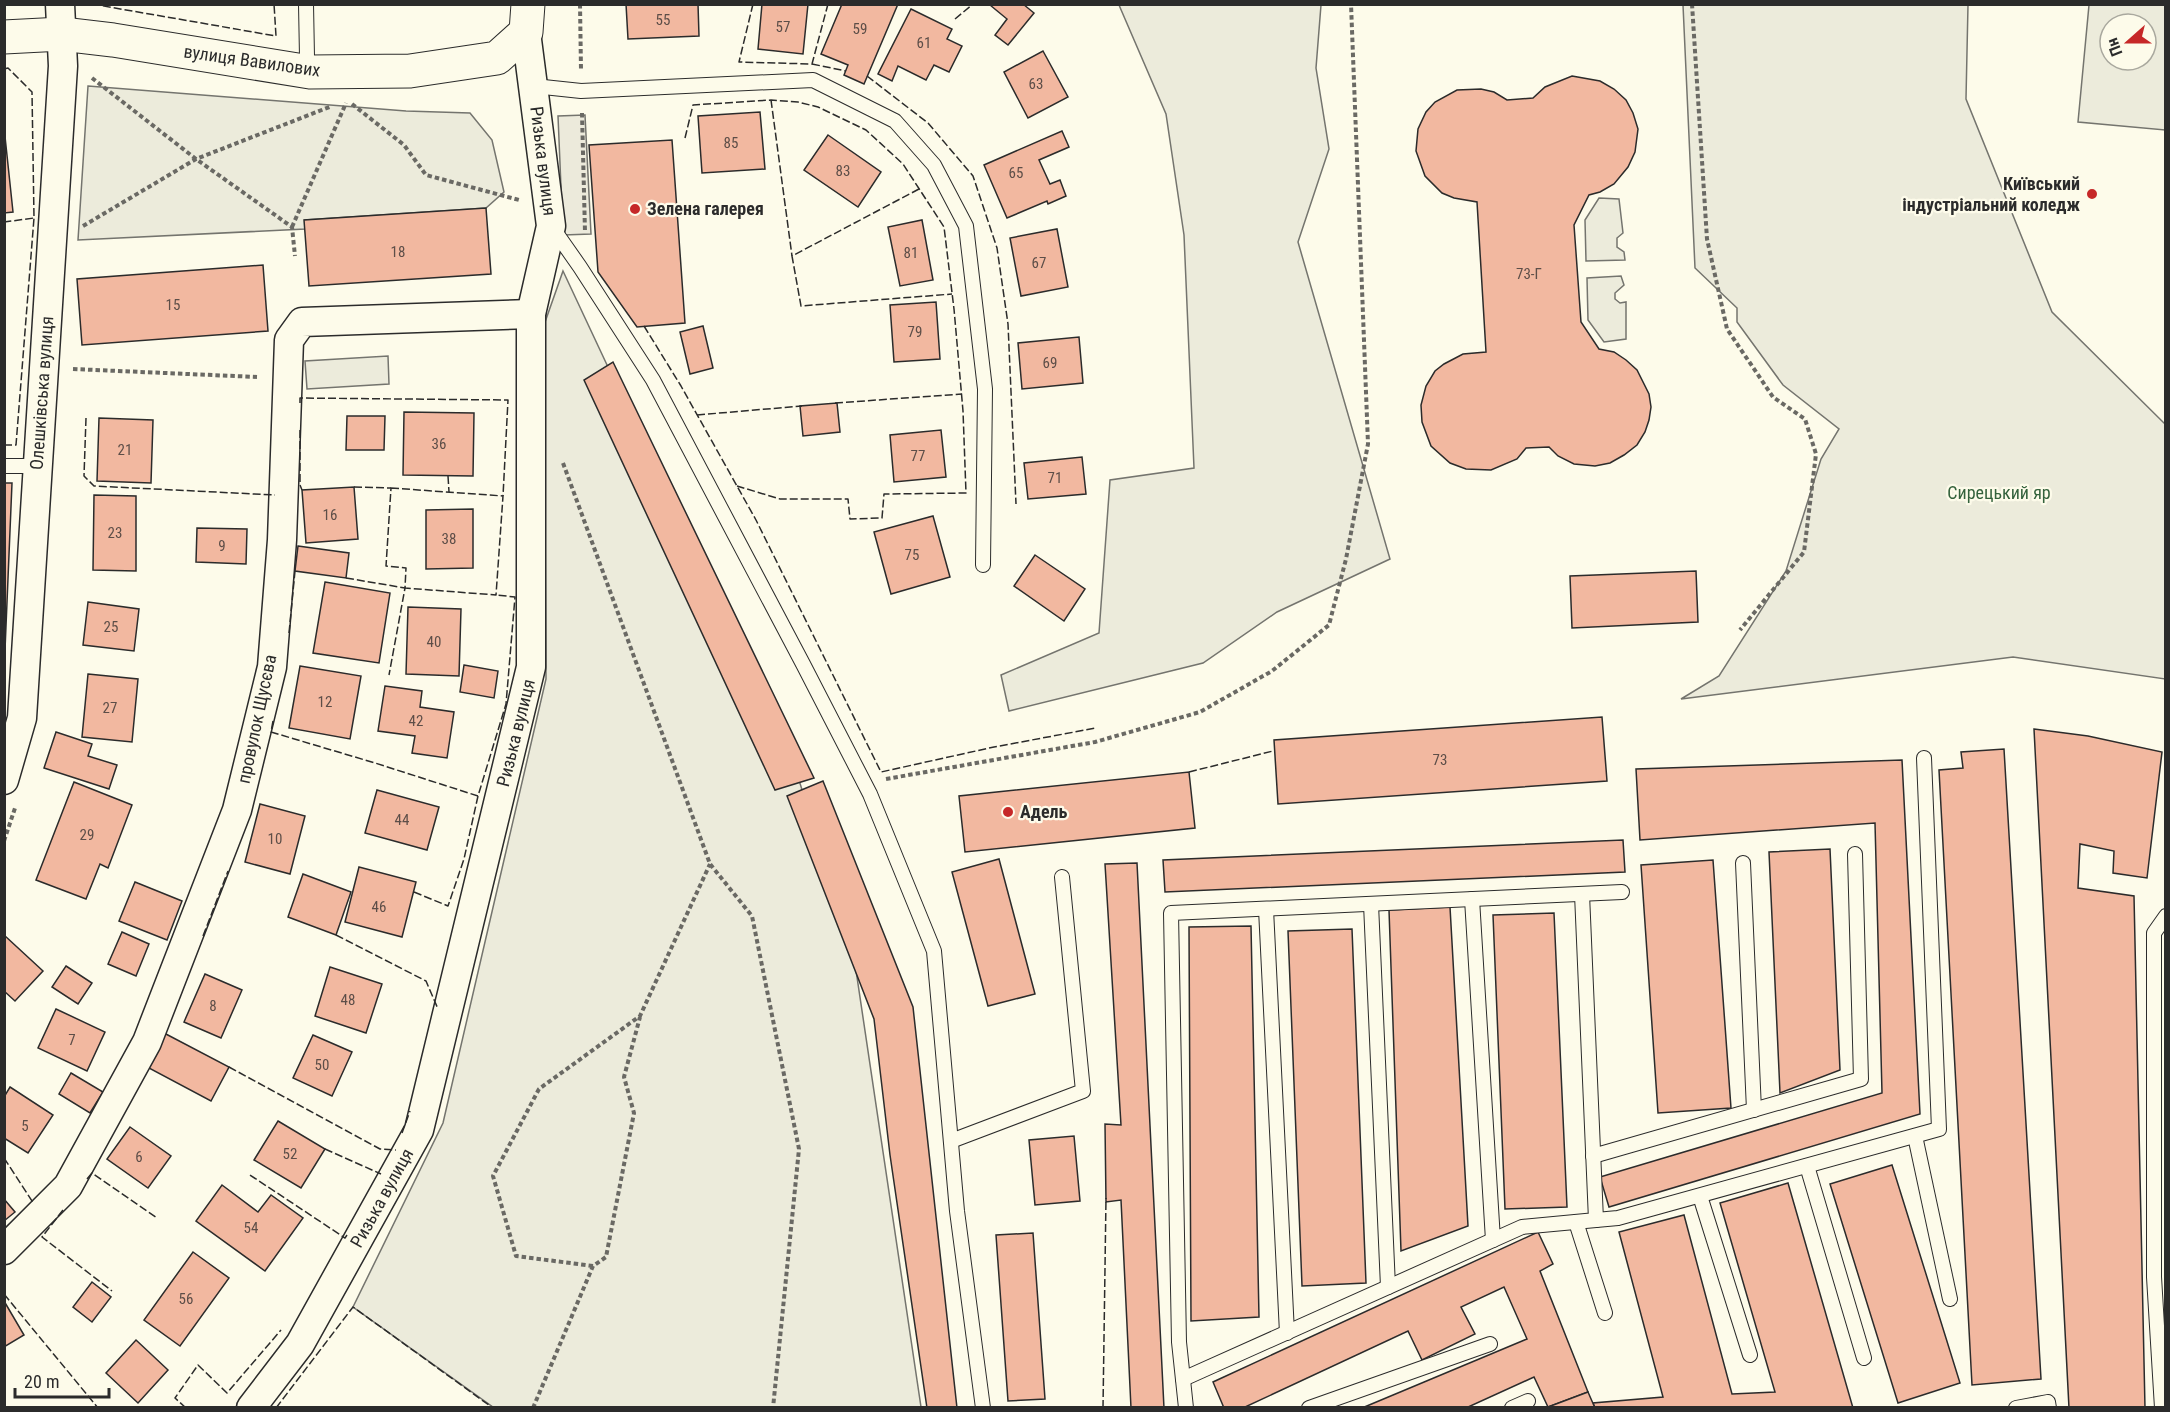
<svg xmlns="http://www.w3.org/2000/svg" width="2170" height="1412" font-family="'Roboto Condensed',sans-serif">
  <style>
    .green { fill: #ecebdb; stroke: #74746e; stroke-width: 1.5; fill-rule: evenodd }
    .parking { fill: #eceadb; stroke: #74746e; stroke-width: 1.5 }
    .building { fill: #f2b8a0; stroke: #2b2b2b; stroke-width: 1.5 }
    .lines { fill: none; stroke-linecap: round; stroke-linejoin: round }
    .service-casing { stroke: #2b2b2b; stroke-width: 16 }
    .minor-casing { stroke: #2b2b2b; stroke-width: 31 }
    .tertiary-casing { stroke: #2b2b2b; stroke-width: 35 }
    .path { stroke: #6a6964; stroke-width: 4; stroke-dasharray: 4.5 3; stroke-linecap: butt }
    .service { stroke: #fdfbea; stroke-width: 14 }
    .minor { stroke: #fdfbea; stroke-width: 28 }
    .tertiary { stroke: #fdfbea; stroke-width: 33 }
    .fence { stroke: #2b2b2b; stroke-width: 1.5; stroke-dasharray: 8 3; stroke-linecap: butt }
    .poi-dot { fill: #c62828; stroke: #fdfbea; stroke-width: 2 }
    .labels { text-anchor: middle; stroke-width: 4.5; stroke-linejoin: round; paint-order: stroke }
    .number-label { font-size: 15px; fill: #5d4e48 }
    .street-label { font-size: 18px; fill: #2b2b2b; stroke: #fdfbea }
    .poi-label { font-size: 18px; font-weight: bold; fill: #2b2b2b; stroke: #fdfbea; text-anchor: start }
    .park-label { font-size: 18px; fill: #34623c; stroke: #fdfbea }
  </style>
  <rect width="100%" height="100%" fill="#fdfbea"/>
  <g class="green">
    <polygon points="1119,5 1321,5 1316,68 1329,149 1298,242 1390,559 1277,612 1203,663 1009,711 1001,675 1099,633 1110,480 1194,468 1184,235 1166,114"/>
    <polygon points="1683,5 1968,5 1966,99 2052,312 2165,424 2165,679 2013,657 1681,699 1719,676 1786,571 1821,459 1839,429 1783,385 1737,322 1737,308 1695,268"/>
    <path d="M2089 5H2165V130L2078 122ZM2110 24H2146V60H2110Z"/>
    <polygon points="88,86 406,111 470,113 492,140 504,192 486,208 305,220 305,229 78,240"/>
    <polygon points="1599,198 1619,199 1623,233 1617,238 1617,247 1624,252 1625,260 1586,261 1585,220"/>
    <polygon points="563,271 794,764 854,957 921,1407 493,1407 353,1307 443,1123 546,679 544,325"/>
    <polygon points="1621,276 1624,285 1615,293 1615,299 1620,303 1626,302 1626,339 1604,342 1588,320 1587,278"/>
    <polygon points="388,356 389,384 307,389 305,361"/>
  </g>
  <polygon class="parking" points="585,115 591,234 563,235 558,116"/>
  <g class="building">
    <polygon points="626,4 698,4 699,36 628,39"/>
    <polygon points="762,4 808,4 803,54 758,49"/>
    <polygon points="842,4 898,4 864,84 844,75 848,65 821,54"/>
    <polygon points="1023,4 1034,13 1008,45 995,35 1007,19 990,5"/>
    <polygon points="911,9 952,29 947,39 962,46 949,72 934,65 926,80 898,66 892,81 878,74"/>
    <polygon points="1043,51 1068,97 1028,118 1004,72"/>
    <polygon points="1572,76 1600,81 1614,89 1626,100 1633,113 1638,129 1635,152 1628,167 1614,184 1600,192 1589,195 1574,225 1581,322 1599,349 1614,352 1626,360 1637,370 1649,394 1651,407 1649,420 1645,432 1637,445 1624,455 1610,463 1595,466 1574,464 1558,456 1549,447 1526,448 1517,459 1491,470 1466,469 1450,463 1431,446 1422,422 1421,405 1426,386 1435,371 1444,364 1463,354 1486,352 1477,202 1454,198 1442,193 1425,176 1416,151 1418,129 1426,112 1435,102 1457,90 1481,89 1494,92 1507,100 1533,98 1545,87"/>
    <polygon points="760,112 765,169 702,173 698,116"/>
    <polygon points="4,127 13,212 4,213"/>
    <polygon points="1062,131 1069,147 1039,160 1050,184 1060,180 1066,196 1048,204 1047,201 1007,218 984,165"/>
    <polygon points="828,135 881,172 858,207 804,170"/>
    <polygon points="672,140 685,323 637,327 598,272 589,145"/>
    <polygon points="486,208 491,274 309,286 304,220"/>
    <polygon points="922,220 933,280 900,286 888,227"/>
    <polygon points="1057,229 1068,287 1021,296 1010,238"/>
    <polygon points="263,265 268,331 82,345 77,279"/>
    <polygon points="936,302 940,359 894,362 890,305"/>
    <polygon points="703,326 713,368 690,374 680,332"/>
    <polygon points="1079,337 1083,383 1022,389 1018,343"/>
    <polygon points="613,362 814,778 775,790 584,380"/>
    <polygon points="837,403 840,432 803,436 800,406"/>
    <polygon points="404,412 474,413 473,476 403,475"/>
    <polygon points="347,416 385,416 384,450 346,450"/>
    <polygon points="99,418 153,420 151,483 97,481"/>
    <polygon points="941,430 946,477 894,482 890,435"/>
    <polygon points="1082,457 1086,494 1028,499 1024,463"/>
    <polygon points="4,483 12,483 4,674"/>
    <polygon points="354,487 358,539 306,543 302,490"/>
    <polygon points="94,495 136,496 136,571 93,570"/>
    <polygon points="473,509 473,568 426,569 426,510"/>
    <polygon points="933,516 950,577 891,594 874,532"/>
    <polygon points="197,528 247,529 246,564 196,562"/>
    <polygon points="298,546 349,553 346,578 295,571"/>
    <polygon points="1035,555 1085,589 1064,621 1014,586"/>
    <polygon points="1696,571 1698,622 1572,628 1570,576"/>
    <polygon points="325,582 390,593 379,663 313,653"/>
    <polygon points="88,602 139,609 134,651 83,645"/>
    <polygon points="408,607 461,609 459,676 406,674"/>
    <polygon points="464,665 498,671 494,698 460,692"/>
    <polygon points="300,666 361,676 350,739 289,728"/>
    <polygon points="88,674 138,679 132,742 82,737"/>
    <polygon points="385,686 422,691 420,707 454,712 447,758 412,753 415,736 378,731"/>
    <polygon points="1602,717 1607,781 1278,804 1274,740"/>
    <polygon points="2034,729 2088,736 2162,752 2147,878 2113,873 2114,851 2080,844 2078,888 2134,896 2145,1408 2069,1408"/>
    <polygon points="56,732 92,744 88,756 117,765 109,789 44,768"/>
    <polygon points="2004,749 2041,1379 1972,1385 1939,770 1963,768 1961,752"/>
    <polygon points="1902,760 1920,1114 1609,1207 1600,1177 1882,1093 1875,823 1640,840 1636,769"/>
    <polygon points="1189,772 1195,828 965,852 959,796"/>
    <polygon points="823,781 913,1007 957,1408 927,1408 890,1155 874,1019 787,796"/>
    <polygon points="74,782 132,805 108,868 100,864 86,899 36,880"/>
    <polygon points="377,790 439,807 427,850 365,833"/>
    <polygon points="260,804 305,816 290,874 245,862"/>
    <polygon points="1623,840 1625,872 1165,892 1163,860"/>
    <polygon points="1830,849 1840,1070 1780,1093 1769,852"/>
    <polygon points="999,859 1035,994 988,1006 952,872"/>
    <polygon points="1713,860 1731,1108 1658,1113 1641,865"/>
    <polygon points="1137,863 1164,1408 1131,1408 1121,1200 1106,1202 1105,1124 1121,1125 1105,864"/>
    <polygon points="359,867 416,882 402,937 345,922"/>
    <polygon points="303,874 351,892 336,935 288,917"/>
    <polygon points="135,882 182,901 167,940 119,921"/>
    <polygon points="1450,907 1468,1226 1401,1251 1389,910"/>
    <polygon points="1554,913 1567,1207 1505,1209 1493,915"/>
    <polygon points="1251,926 1259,1317 1191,1321 1189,927"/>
    <polygon points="1352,929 1366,1283 1302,1286 1288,931"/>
    <polygon points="122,932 149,944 136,976 108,964"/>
    <polygon points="4,935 43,971 15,1001 4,991"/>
    <polygon points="66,966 92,983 78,1004 52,987"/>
    <polygon points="330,967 382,984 366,1033 315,1016"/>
    <polygon points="205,974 242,990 221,1038 184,1022"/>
    <polygon points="56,1009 105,1032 87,1071 38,1048"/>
    <polygon points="164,1033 229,1067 211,1101 147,1067"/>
    <polygon points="313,1035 352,1052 332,1096 293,1078"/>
    <polygon points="71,1073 103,1092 90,1113 59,1094"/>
    <polygon points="10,1087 53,1115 28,1153 4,1138 4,1097"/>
    <polygon points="278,1121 325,1149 301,1188 254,1160"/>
    <polygon points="130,1127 171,1156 148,1188 107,1159"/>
    <polygon points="1074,1136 1080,1201 1035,1205 1029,1140"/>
    <polygon points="1892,1165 1960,1383 1898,1403 1830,1184"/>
    <polygon points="1788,1183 1853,1408 1595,1408 1593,1403 1663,1397 1619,1232 1684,1215 1732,1394 1775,1392 1720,1203"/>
    <polygon points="222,1185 258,1212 271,1195 303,1218 265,1271 196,1221"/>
    <polygon points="4,1199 15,1212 4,1221"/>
    <polygon points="1538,1232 1553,1264 1540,1271 1588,1392 1548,1407 1534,1377 1466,1408 1362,1408 1527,1339 1504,1287 1461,1307 1475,1334 1422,1360 1408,1331 1243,1408 1224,1408 1213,1382"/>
    <polygon points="1033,1233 1045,1399 1008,1401 996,1235"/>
    <polygon points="193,1252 229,1278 180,1346 144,1320"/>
    <polygon points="92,1282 111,1297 92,1322 73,1307"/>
    <polygon points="4,1301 24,1335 4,1347"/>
    <polygon points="136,1340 168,1370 138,1403 106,1373"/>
    <polygon points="1588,1392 1595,1408 1548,1408 1548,1407"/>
  </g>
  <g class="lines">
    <g class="service-casing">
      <g id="service">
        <polyline points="306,4 307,57 310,72"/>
        <polyline points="534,86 581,91 813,80 895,121 934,165 966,226 985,389 983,565"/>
        <polyline points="552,227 580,267 653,380 803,664 870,794 934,951 957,1211 983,1408"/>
        <polyline points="4,466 38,466"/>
        <polyline points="1743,863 1754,1110"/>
        <polyline points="1472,899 1493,1240"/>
        <polyline points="1371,904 1388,1287"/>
        <polyline points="1266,909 1287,1333"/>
        <polyline points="1915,1136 1950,1299"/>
        <polyline points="951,1141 1083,1091 1062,877"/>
        <polyline points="1593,1156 1861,1079 1855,854"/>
        <polyline points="1807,1166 1864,1358"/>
        <polyline points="1700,1196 1750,1355"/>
        <polyline points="1596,1220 1618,1218 1939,1129 1924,758"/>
        <polyline points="1576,1222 1605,1313"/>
        <polyline points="1183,1379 1522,1227 1596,1220 1582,894"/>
        <polyline points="1186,1408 1179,1342 1171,913 1622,892"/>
        <polyline points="1309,1408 1490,1344"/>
        <polyline points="1512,1408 1528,1401"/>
        <polyline points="2016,1408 2048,1402 2049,1408"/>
        <polyline points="2162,1408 2154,1277 2154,933 2166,916"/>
      </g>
    </g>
    <g class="minor-casing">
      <g id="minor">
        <polyline points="4,780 22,718 63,66 60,4"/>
        <polyline points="4,1250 68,1186 147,1042 237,810 272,667 282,540 289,340 302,322 531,314"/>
        <polyline points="251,1408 300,1344 419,1130 531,667 531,314 551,226 526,32"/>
      </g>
    </g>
    <g class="tertiary-casing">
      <polyline id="tertiary" points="4,37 62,34 113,40 310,72 410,71 497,58 526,32 528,4"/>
    </g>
    <g class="path">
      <polyline points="580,4 581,70"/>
      <polyline points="1692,4 1707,239 1727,329 1773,397 1805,419 1816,454 1804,552 1740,630"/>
      <polyline points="92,78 196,159 292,227 295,256"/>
      <polyline points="352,104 404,145 426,175 519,200"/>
      <polyline points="582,113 585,232"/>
      <polyline points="83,226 196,159 332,106"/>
      <polyline points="292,227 346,103"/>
      <polyline points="73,369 257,377"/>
      <polyline points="563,463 710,864 752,916 799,1149 773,1408"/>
      <polyline points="886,779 1095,742 1200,712 1272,671 1329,625 1346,559 1368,444 1351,4"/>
      <polyline points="4,841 15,808"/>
      <polyline points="593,1266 516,1256 493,1176 539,1089 640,1016 710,864"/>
      <polyline points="533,1408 593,1266 606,1257 634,1113 624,1077 640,1017"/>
    </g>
    <use href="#service" class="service"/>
    <use href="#minor" class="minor"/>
    <use href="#tertiary" class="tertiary"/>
    <g class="fence">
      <polyline points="92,4 276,36 274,4"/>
      <polyline points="753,4 739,62 812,64 828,4"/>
      <polyline points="955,19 973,4"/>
      <polyline points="812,64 846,71"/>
      <polyline points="4,69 8,68 32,92 34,218 4,222"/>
      <polyline points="867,76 928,123 973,176 997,248 1008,324 1016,504"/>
      <polyline points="771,100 792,256"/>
      <polyline points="685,138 693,105 771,100 798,102 818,107 866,130 903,164 944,227 954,309 963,411 966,493 884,494 882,518 850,519 848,499 780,499 737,486"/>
      <polyline points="919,189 792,256 801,306 952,294"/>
      <polyline points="644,326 681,386 756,520 881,772 994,747 1096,728"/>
      <polyline points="300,403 300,398 508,400 503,496"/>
      <polyline points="835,403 962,394"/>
      <polyline points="697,415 802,406"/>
      <polyline points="86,418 84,476 94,486 275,495"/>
      <polyline points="300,430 300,485 302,490"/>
      <polyline points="4,445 16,445 34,218"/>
      <polyline points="448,476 449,492"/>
      <polyline points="354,487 391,488"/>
      <polygon points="391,488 503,496 496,595 405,588 406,568 386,566"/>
      <polyline points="346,578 405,588 389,675"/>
      <polyline points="289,633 295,571"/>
      <polyline points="273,721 271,732 375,763 478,796"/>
      <polyline points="1189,772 1273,751"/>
      <polyline points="414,892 448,906 464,859 478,796 506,704 515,597 496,595"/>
      <polyline points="336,935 426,981 438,1009"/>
      <polyline points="203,936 228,871"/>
      <polyline points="229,1067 380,1149 396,1150"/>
      <polyline points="402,1133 410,1111"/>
      <polyline points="325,1149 381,1174"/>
      <polyline points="4,1158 34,1204"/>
      <polyline points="250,1175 345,1238 347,1235"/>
      <polyline points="87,1179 92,1173 157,1218"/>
      <polyline points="63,1210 42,1237 112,1291"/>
      <polyline points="4,1294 98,1408"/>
      <polyline points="186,1408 175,1398 198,1365 227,1393 281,1330"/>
      <polyline points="276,1408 353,1307 493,1408"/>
      <polyline points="1103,1408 1106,1198"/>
    </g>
  </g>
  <g class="poi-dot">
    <circle cx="2092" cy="194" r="6"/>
    <circle cx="635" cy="209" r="6"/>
    <circle cx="1008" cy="812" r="6"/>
  </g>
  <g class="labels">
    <g class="number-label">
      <text x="663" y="25">55</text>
      <text x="783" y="32">57</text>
      <text x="860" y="34">59</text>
      <text x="924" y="48">61</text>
      <text x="1036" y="89">63</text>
      <text x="731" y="148">85</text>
      <text x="843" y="176">83</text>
      <text x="1016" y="178">65</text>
      <text x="398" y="257">18</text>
      <text x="911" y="258">81</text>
      <text x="1039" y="268">67</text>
      <text x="1529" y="279">73-Г</text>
      <text x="173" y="310">15</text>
      <text x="915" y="337">79</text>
      <text x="1050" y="368">69</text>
      <text x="439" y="449">36</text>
      <text x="125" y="455">21</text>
      <text x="918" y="461">77</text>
      <text x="1055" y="483">71</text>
      <text x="330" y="520">16</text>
      <text x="115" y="538">23</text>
      <text x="449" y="544">38</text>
      <text x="222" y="551">9</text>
      <text x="912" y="560">75</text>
      <text x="111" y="632">25</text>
      <text x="434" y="647">40</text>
      <text x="325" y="707">12</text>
      <text x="110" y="713">27</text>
      <text x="416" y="726">42</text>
      <text x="1440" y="765">73</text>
      <text x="402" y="825">44</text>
      <text x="87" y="840">29</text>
      <text x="275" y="844">10</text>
      <text x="379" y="912">46</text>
      <text x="348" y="1005">48</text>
      <text x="213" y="1011">8</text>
      <text x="72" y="1045">7</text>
      <text x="322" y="1070">50</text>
      <text x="25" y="1131">5</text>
      <text x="290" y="1159">52</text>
      <text x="139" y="1162">6</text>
      <text x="251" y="1233">54</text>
      <text x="186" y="1304">56</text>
    </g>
    <g class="street-label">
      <text transform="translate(252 61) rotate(8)" y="6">вулиця Вавилових</text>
      <text transform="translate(543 161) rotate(83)" y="6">Ризька вулиця</text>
      <text transform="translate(42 393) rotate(-86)" y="6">Олешківська вулиця</text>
      <text transform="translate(257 719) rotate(-78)" y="6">провулок Щусєва</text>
      <text transform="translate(516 733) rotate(-76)" y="6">Ризька вулиця</text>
      <text transform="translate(382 1198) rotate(-61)" y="6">Ризька вулиця</text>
    </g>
    <g class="poi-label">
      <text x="2080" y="190" text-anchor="end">Київський<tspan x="2080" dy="21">індустріальний коледж</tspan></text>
      <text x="647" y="215">Зелена галерея</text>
      <text x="1020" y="818">Адель</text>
    </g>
    <g class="park-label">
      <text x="1999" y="499">Сирецький яр</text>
    </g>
  </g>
  <rect width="2170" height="1412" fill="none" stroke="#2b2b2b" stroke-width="12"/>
  <g transform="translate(2128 42) rotate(249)"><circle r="28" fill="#fdfbea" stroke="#a9a89e" stroke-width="1.5"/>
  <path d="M0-4.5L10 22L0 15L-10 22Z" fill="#c62828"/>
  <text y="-9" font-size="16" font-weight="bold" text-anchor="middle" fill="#2b2b2b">Пн</text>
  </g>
  <path d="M15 1388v9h94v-9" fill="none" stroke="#2b2b2b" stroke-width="3"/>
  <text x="24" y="1388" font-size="18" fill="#2b2b2b" stroke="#fdfbea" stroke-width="4.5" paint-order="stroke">20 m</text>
</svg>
